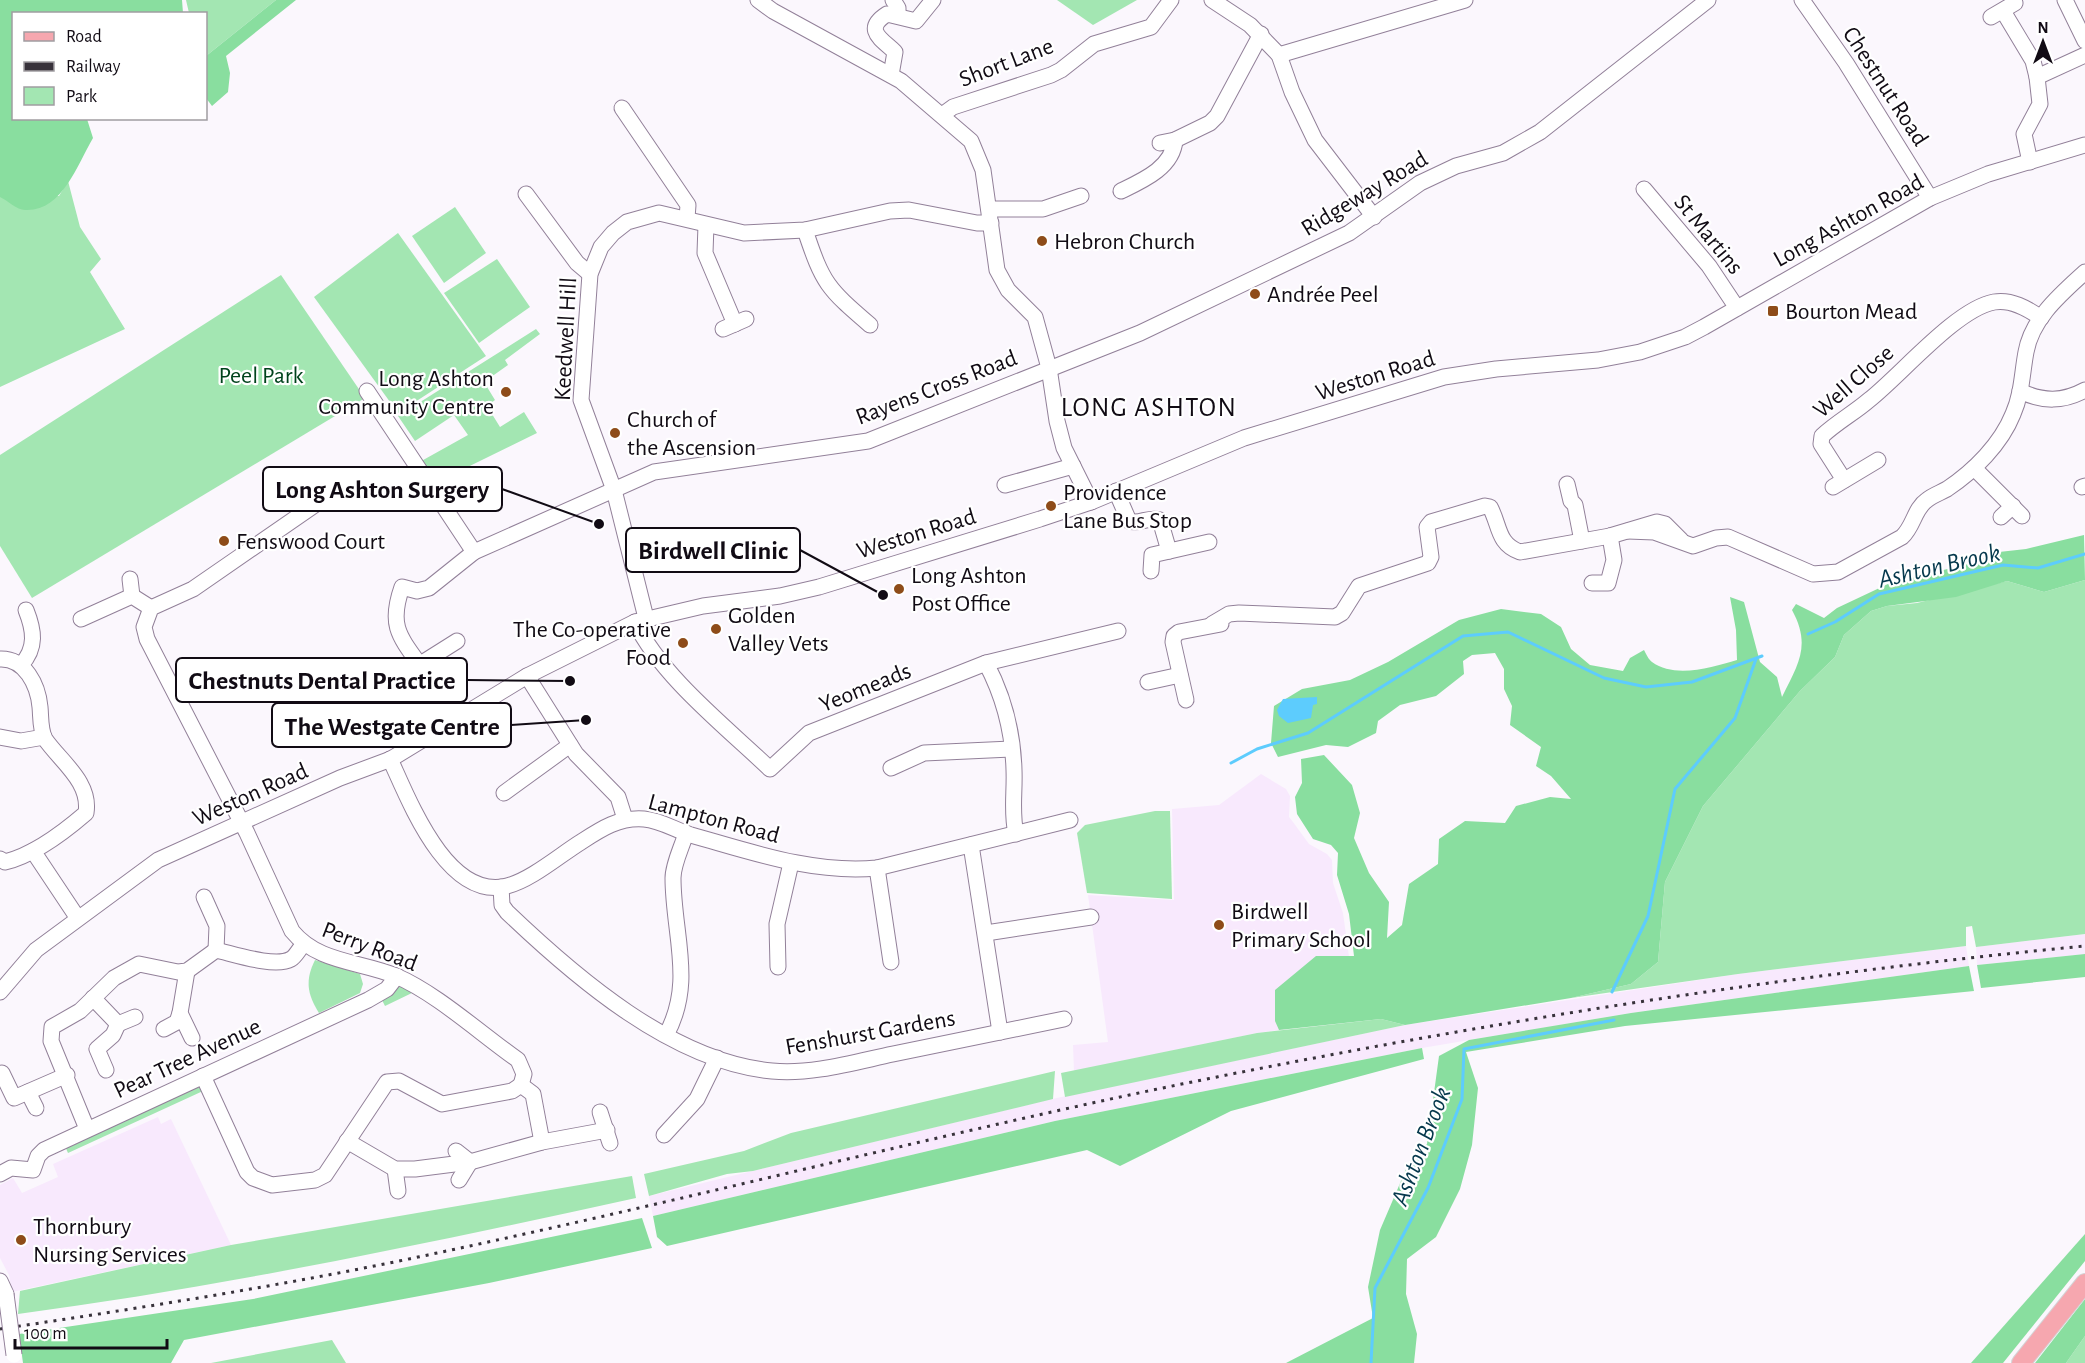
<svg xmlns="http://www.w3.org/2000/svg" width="2085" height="1363" font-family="'Alegreya Sans',sans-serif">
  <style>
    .built { fill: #f8e9fd }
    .green { fill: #a3e6b2 }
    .forest { fill: #89de9f }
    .water { fill: #5dccfd }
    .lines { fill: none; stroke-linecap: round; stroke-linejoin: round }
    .stream { stroke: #5dccfd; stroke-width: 3 }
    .minor-casing { stroke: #928099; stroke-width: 17 }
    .major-casing { stroke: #d4d3d5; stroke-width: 20 }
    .minor { stroke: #fff; stroke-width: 15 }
    .major { stroke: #f6a7af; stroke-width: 18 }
    .rail { stroke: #38323b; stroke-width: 3; stroke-dasharray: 3 6; stroke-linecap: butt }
    .minor-bridge-casing { stroke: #928099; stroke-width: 17; stroke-linecap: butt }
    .minor-bridge { stroke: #fff; stroke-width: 15 }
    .poi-dot { fill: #8e4c19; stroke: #fff; stroke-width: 2 }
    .labels { text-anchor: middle; stroke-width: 4.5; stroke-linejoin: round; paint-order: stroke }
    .street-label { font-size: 24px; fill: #110b14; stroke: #fff }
    .poi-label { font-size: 24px; fill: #110b14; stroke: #fff; text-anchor: start }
    .park-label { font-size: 24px; fill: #00431c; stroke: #fff }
    .water-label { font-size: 26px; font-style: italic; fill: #06394d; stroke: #fff }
    .quarter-label { font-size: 27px; letter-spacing: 1.5px; fill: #110b14; stroke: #fff }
    .leader { fill: none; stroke: #110b14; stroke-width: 2 }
    .callout-dot { fill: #110b14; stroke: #fff; stroke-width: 2 }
    .callout { fill: #fff; stroke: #110b14; stroke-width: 2 }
    .callout-label { font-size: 26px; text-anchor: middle; font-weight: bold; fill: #110b14 }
  </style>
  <rect width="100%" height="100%" fill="#fbf7fd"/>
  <g class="built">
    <polygon points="1261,774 1286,789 1290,796 1289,817 1293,822 1309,844 1327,854 1332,860 1333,883 1343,913 1350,964 1365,1018 1257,1033 1074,1071 1073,1045 1108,1042 1088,895 1174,900 1172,809 1219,805"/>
    <polygon points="2085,934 2085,954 1977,965 1976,947"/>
    <polygon points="1966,946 1969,966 1631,1013 1422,1048 1055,1121 653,1216 649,1196 1052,1099 1405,1025 1738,974"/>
    <polygon points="158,1117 161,1124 171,1119 231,1245 12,1292 9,1275 0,1258 0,1185 13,1178 22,1193 58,1177 53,1164"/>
  </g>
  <g class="green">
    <polygon points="186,0 276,0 206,56 206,14 189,13"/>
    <polygon points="1057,0 1137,0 1093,25"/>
    <polygon points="68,181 80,227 101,259 90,272 125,329 0,387 0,197 59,196"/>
    <polygon points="455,207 486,253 444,283 412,236"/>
    <polygon points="398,233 486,356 398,413 314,297"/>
    <polygon points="497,259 530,307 479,343 444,293"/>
    <polygon points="281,275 365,398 32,598 0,546 0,455"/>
    <polygon points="536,329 540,334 505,360 508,365 484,382 495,400 487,406 500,427 524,412 537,433 433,484 416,464 468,435 454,415 415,441 398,416"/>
    <polygon points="2085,580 2085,934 1976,947 1972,926 1966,927 1966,946 1738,974 1571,998 1631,984 1658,962 1665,882 1703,806 1800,691 1835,657 1844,635 1871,611 1887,606 1917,603 2007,581 2044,592"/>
    <polygon points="1155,811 1170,811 1172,899 1087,893 1077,833 1085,825"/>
    <path d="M315 960 360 974 363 984 360 993 319 1013C307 994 305 980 315 960Z"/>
    <polygon points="398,986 405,986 414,992 385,1006 382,1000 390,996"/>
    <polygon points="1381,1019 1405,1025 1065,1097 1061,1073 1257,1033"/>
    <polygon points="1055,1071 1053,1099 753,1171 727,1174 649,1196 644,1174 744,1151 791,1133"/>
    <polygon points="197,1086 203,1091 68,1153 65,1146"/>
    <path d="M632 1176 636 1198C431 1243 226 1286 18 1314L20 1291 231 1245Z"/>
    <polygon points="2085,1336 2085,1363 2066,1363"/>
    <polygon points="332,1340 346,1363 211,1363"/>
  </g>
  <g class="forest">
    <path d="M0 0H182L183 13 14 14V118L87 119 93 138C77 165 62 212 25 210 17 210 7 200 0 197Z"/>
    <polygon points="276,0 296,0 226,56 230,73 228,92 212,106 206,98 206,56"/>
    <path d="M2084 535 2085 580 2044 592 2007 581 1956 597 1887 606 1871 611 1844 635 1835 657 1800 691 1703 806 1665 882 1658 962 1631 984 1571 998 1405 1025 1381 1019 1279 1030 1275 1021V990L1316 956H1354L1349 914 1337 875 1338 853 1331 845 1313 839 1297 814 1295 797 1302 783 1301 759 1324 755 1352 785 1360 813 1354 838 1369 873 1389 902 1387 938 1402 925 1409 884 1438 864 1439 839 1465 821 1505 823 1516 806 1550 797 1571 799 1551 776 1536 766 1541 747 1510 725 1512 706 1504 689V669L1495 653 1472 655 1463 661 1464 674 1436 696 1400 705 1378 721 1376 733 1348 747 1326 745 1278 757 1271 743 1274 706 1302 689 1350 680 1388 662 1459 620 1501 609 1541 614 1561 627 1571 649 1590 665 1623 671 1630 658 1644 650C1646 654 1649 660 1652 662 1675 679 1713 667 1737 660L1736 630 1730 597 1744 602 1760 662 1777 677 1782 697C1799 663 1811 645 1792 610L1796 604 1824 618 1837 608 1890 583 1968 564 1999 552 2026 549Z"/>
    <polygon points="2085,954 2085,977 1981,988 1977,965"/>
    <polygon points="1969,966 1974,991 1625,1026 1466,1052 1478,1088 1472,1145 1460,1189 1436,1237 1407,1259 1406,1294 1417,1334 1414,1363 1286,1363 1373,1318 1368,1287 1380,1230 1407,1167 1427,1144 1439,1056 1469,1040 1631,1013"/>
    <polygon points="1422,1048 1424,1059 1231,1111 1120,1166 1087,1150 667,1246 657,1237 653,1216 1055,1121"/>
    <polygon points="642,1218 652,1248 489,1283 184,1340 171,1363 23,1363 19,1334 253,1299"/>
    <polygon points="2085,1234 2085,1261 2003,1363 1971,1363"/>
    <polygon points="2085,1299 2085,1336 2066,1363 2035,1363"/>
  </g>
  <polygon class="water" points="1317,697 1317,704 1313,705 1311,718 1288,723 1279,716 1277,710 1283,699"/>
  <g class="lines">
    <g class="stream">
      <polyline points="1808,634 1835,622 1879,594 2003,565 2038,568 2085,554"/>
      <polyline points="1231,763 1257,749 1308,733 1463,636 1508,632 1604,678 1646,687 1692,682 1762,656"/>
      <polyline points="1612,992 1648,916 1675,789 1735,718 1756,659"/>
      <polyline points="1371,1363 1375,1288 1428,1188 1462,1099 1464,1049 1614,1020"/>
    </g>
    <g class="minor-casing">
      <g id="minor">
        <polyline points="758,0 773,11 901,81 971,141 983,170 997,270 1008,290 1035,317 1049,368 1057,421 1064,448 1091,502"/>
        <polyline points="893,0 898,8 898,15"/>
        <polyline points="1212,0 1250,25 1279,55 1292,92 1315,140 1374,217"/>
        <polyline points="1802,0 1846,63 1930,198"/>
        <polyline points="2065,0 2085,41"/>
        <polyline points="2003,11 2033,61 2037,77 2040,104 2024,134 2030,162"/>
        <polyline points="1991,17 2015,3"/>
        <polyline points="1279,55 1465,0"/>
        <path d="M891 75 895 52C883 40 862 30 887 14L916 21 933 0"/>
        <polyline points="2037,77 2085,55"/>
        <polyline points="622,108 688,205 687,218"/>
        <polyline points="942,115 953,107 1051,75 1061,70 1094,44 1151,27 1171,0"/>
        <polyline points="1175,140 1210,123 1217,116 1261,34"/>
        <polyline points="1644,189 1709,266 1737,308"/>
        <path d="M1121 191C1144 180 1173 167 1175 140L1160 143"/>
        <polyline points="526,194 577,263 590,274"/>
        <polyline points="989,209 1043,209 1081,196"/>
        <polyline points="706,225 705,253 735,324"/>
        <path d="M805 230C823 284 827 288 870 325"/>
        <polyline points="723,329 746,319"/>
        <polyline points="367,391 474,552"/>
        <path d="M2020 391C2043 402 2063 402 2085 390"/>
        <polyline points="1974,468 2022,516"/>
        <path d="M358 475 193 589 151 608 144 627 147 639 247 833 292 931C318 963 360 961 396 976 436 993 481 1034 518 1060L524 1074 521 1085"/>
        <path d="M1844 480 1821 444 1822 436C1837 422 1854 413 1869 400 1901 375 1956 309 1994 302 2011 299 2027 308 2041 318"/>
        <polyline points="1567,484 1571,501 1575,505 1582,541"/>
        <polyline points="1005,485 1073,466"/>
        <polyline points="1833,487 1878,460"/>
        <polyline points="2082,487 2085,486"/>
        <path d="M1116 491 1129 521C1139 525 1149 516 1160 520L1169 551"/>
        <polyline points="2001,517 2013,506"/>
        <path d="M1628 531 1654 532 1693 546 1716 538 1728 537 1813 574 1838 572 1902 537C1914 526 1914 509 1927 500 1933 495 1940 493 1947 489 1974 471 2001 444 2013 414 2022 394 2022 373 2026 352 2032 318 2061 294 2085 272"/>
        <polyline points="1151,571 1152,555 1209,542"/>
        <polyline points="130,579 132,596"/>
        <polyline points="1592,583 1608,583 1614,560 1610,536"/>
        <polyline points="646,618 614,490 581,400 590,274 601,247 613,233 627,222 659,213 744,233 805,230 890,211 909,210 977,223 991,223"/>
        <polyline points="81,619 132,596 151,608"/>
        <path d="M635 622C661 676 726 727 770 769L809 733 986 663 1118 631"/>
        <path d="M1212 624 1229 614 1239 613 1335 617 1342 613 1359 586 1428 563 1431 557 1427 527 1431 522 1485 506 1490 507C1500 525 1497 544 1520 552L1610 536 1657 522 1665 524 1681 540"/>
        <path d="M0 659C25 658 38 685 40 707 41 717 40 730 45 739 61 762 91 782 86 813 64 832 34 855 5 862L0 859"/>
        <path d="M986 663C1003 695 1013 733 1014 770 1015 792 1011 812 1016 834"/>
        <path d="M21 665C37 648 34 630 26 610"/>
        <path d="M420 665C398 635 389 624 402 587L417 591 429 588 474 552 654 472 868 441 1140 333 1349 233 1420 183 1456 166 1503 153 1540 132 1708 0"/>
        <polyline points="527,676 576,754 618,797 625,819"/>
        <polyline points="1148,682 1180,675"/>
        <polyline points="384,687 457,641"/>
        <polyline points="1186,700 1173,642 1174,636 1179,632 1221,624"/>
        <polyline points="0,737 21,741 44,737"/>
        <path d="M390 759C409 800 447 901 507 886 531 880 560 855 581 842 601 829 619 817 644 819 660 820 675 830 691 835 752 852 813 874 877 868L1070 820"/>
        <polyline points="891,768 924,753 1011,749"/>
        <polyline points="504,793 570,745"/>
        <polyline points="971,845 1000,1032"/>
        <polyline points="33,851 77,917"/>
        <polyline points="877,868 891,962"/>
        <path d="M501 887 502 905 507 912C575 977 673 1062 772 1071 811 1075 855 1062 893 1054 950 1042 1007 1031 1064 1019"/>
        <polyline points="204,897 217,926 216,950"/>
        <polyline points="986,933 1091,917"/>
        <polyline points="778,967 777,924 791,863"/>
        <polyline points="187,971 180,1013 192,1038"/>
        <polyline points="0,992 36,950 158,860 340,778 391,759 527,676 635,622 703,606 780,596 819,587 1040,519 1091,502 1244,438 1444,377 1496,369 1598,360 1640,352 1685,337 1704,327 1930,198 1988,174 2085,145"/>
        <polyline points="93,998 118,1024 113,1035 97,1049 106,1070"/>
        <polyline points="118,1024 135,1017"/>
        <polyline points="164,1029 177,1022 180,1013"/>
        <path d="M666 1035C695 983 673 934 673 878 673 864 682 847 686 833"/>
        <polyline points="2,1073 14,1098 67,1075"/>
        <polyline points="203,1076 247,1172 253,1178 272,1185 315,1180 325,1175 387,1082 399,1081 442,1104 512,1091 521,1085"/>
        <polyline points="521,1085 533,1094 542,1142"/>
        <polyline points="28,1092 36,1108"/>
        <polyline points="600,1112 610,1143"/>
        <path d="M87 1129 51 1041 52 1027 80 1011 114 978 139 964 178 972 187 971 216 950C234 954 275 968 291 959 296 956 299 949 303 945"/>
        <polyline points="664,1135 697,1099 717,1058"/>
        <polyline points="347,1141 395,1169 415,1169 470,1162 542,1142 607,1130"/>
        <polyline points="456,1151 470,1162 459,1180"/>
        <polyline points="395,1169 398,1191"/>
        <polyline points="0,1174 11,1168 33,1170 38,1156 44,1150 368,1000 387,989 397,976"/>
        <polyline points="0,1281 6,1294"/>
      </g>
    </g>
    <g class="major-casing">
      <polyline id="major" points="2021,1363 2085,1283"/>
    </g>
    <use href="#minor" class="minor"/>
    <use href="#major" class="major"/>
    <path class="rail" d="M0 1329C134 1309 267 1288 399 1261 650 1209 898 1144 1148 1091 1457 1027 1771 976 2085 946"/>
    <g class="minor-bridge-casing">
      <polyline id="minor-bridge" points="6,1294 14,1355"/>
    </g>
    <use href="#minor-bridge" class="minor-bridge"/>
  </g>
  <g class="poi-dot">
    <circle cx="1042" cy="241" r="6"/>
    <circle cx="1255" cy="294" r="6"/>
    <rect x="1767" y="305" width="12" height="12" rx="3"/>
    <circle cx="506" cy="392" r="6"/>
    <circle cx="615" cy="433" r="6"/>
    <circle cx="1051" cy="506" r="6"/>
    <circle cx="224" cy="541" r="6"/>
    <circle cx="899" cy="589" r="6"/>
    <circle cx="716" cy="629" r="6"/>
    <circle cx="683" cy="643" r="6"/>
    <circle cx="1219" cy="925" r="6"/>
    <circle cx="21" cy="1240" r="6"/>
  </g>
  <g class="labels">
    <g class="street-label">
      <text transform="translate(1006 62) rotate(-21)" y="8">Short Lane</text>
      <text transform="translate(1886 86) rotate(57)" y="8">Chestnut Road</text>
      <text transform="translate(1364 193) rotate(-31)" y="8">Ridgeway Road</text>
      <text transform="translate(1848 220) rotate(-29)" y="8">Long Ashton Road</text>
      <text transform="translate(1709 234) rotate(51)" y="8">St Martins</text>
      <text transform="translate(565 339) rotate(-87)" y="8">Keedwell Hill</text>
      <text transform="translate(1375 375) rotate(-17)" y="8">Weston Road</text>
      <text transform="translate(1853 381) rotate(-41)" y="8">Well Close</text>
      <text transform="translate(936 387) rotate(-21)" y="8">Rayens Cross Road</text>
      <text transform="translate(916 533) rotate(-17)" y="8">Weston Road</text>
      <text transform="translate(865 687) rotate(-22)" y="8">Yeomeads</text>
      <text transform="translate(250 794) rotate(-24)" y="8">Weston Road</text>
      <text transform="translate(714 818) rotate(15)" y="8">Lampton Road</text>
      <text transform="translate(370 946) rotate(21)" y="8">Perry Road</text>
      <text transform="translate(870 1032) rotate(-10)" y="8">Fenshurst Gardens</text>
      <text transform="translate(187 1058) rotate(-25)" y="8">Pear Tree Avenue</text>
    </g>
    <g class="poi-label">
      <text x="1054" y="249">Hebron Church</text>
      <text x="1267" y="302">Andrée Peel</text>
      <text x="1785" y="319">Bourton Mead</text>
      <text x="494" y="386" text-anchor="end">Long Ashton<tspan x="494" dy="28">Community Centre</tspan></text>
      <text x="627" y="427">Church of<tspan x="627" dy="28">the Ascension</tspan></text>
      <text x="1063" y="500">Providence<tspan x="1063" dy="28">Lane Bus Stop</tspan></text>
      <text x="236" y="549">Fenswood Court</text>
      <text x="911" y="583">Long Ashton<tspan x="911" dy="28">Post Office</tspan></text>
      <text x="728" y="623">Golden<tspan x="728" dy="28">Valley Vets</tspan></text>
      <text x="671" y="637" text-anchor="end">The Co-operative<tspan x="671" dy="28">Food</tspan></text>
      <text x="1231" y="919">Birdwell<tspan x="1231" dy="28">Primary School</tspan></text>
      <text x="33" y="1234">Thornbury<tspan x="33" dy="28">Nursing Services</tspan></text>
    </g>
    <g class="park-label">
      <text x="261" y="383">Peel Park</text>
    </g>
    <g class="water-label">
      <text transform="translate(1939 565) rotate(-13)" y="9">Ashton Brook</text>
      <text transform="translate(1420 1146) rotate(-69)" y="9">Ashton Brook</text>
    </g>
    <g class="quarter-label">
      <text x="1149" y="416">LONG ASHTON</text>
    </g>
  </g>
  <path class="leader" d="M599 524L502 489M883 595L800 550M570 681L467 680M586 720L511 725"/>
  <g class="callout-dot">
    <circle cx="599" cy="524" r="6"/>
    <circle cx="883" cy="595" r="6"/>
    <circle cx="570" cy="681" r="6"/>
    <circle cx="586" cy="720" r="6"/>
  </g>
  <g class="callout">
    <rect x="263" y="467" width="239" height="44" rx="6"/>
    <rect x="626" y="528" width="174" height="44" rx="6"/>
    <rect x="176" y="658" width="291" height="44" rx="6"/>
    <rect x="272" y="703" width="239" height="44" rx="6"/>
  </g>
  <g class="callout-label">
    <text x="382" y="498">Long Ashton Surgery</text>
    <text x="713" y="559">Birdwell Clinic</text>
    <text x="322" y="689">Chestnuts Dental Practice</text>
    <text x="392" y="735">The Westgate Centre</text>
  </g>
  <rect x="12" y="12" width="195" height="108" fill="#ffffff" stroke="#a09da1" stroke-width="1.5"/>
  <rect x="24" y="32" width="30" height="9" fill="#f6a7af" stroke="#a09da1" stroke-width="1.5"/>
  <text x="66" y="42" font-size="18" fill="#110b14">Road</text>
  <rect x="24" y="62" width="30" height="9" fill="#38323b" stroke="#a09da1" stroke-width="1.5"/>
  <text x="66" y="72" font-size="18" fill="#110b14">Railway</text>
  <rect x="24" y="87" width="30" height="18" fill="#a3e6b2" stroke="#a09da1" stroke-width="1.5"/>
  <text x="66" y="102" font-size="18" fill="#110b14">Park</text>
  <g transform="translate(2043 42)" stroke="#ffffff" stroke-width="4.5" paint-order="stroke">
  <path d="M0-4.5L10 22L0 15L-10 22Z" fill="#110b14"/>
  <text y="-9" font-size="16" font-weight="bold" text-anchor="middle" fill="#110b14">N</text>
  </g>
  <path d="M15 1339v9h152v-9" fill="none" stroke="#110b14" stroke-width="3"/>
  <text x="24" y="1339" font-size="18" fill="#110b14" stroke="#ffffff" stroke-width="4.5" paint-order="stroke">100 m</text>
</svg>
